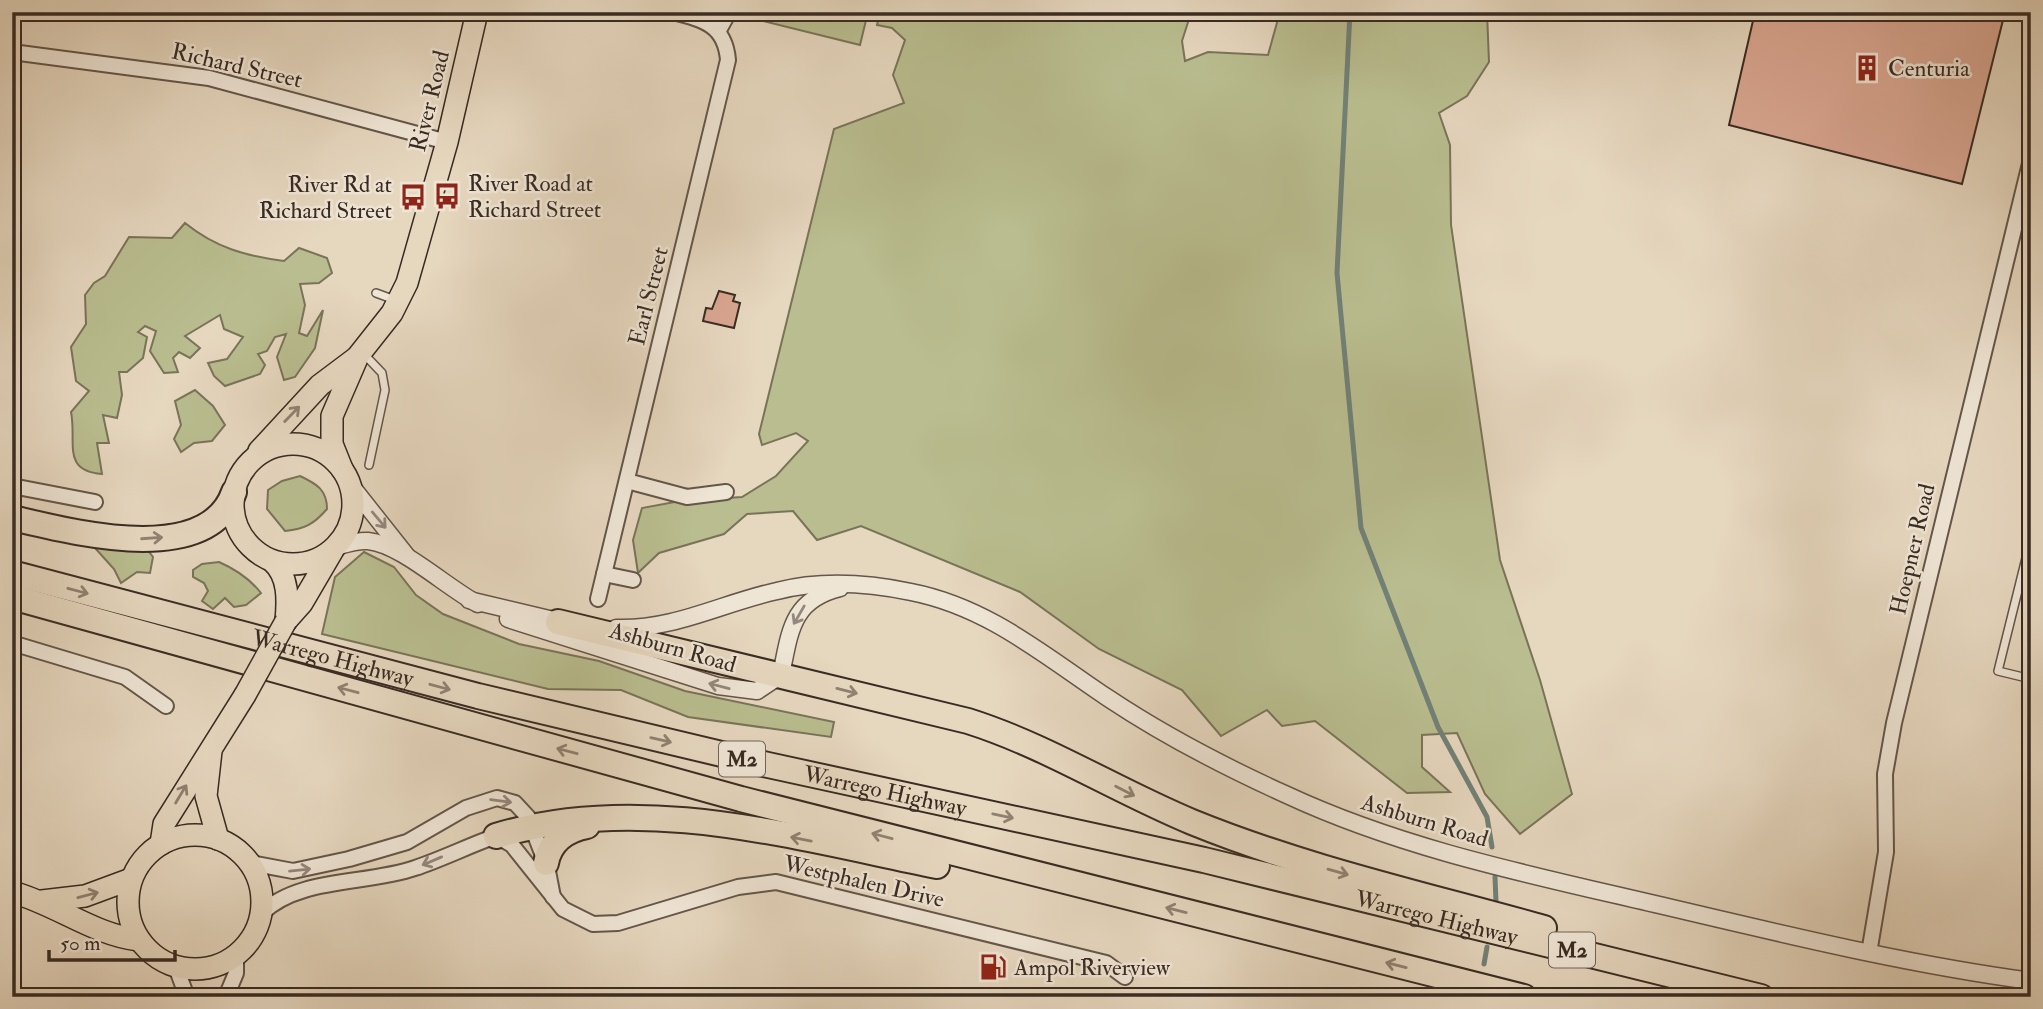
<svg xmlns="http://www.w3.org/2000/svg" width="2043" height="1009" font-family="'IM FELL Double Pica',serif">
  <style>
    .green { fill: #b9bd8f; stroke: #797459; stroke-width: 2 }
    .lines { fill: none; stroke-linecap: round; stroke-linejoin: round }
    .stream { stroke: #718177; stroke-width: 5 }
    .building { fill: #d9a691; stroke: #392b23; stroke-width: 2 }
    .service-casing { stroke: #64564a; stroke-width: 10 }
    .minor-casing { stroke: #64564a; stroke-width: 18 }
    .tertiary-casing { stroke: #64564a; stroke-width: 19 }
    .primary-casing { stroke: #392b23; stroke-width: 24 }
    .motorway-casing { stroke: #392b23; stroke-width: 28 }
    .service { stroke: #efe5d5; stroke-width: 7 }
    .minor { stroke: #efe5d5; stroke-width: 14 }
    .tertiary { stroke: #efe5d5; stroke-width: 16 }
    .primary { stroke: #e6d7bf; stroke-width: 21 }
    .motorway { stroke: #e6d7bf; stroke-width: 24 }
    .primary-bridge-casing { stroke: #392b23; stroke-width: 24; stroke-linecap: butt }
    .primary-bridge { stroke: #e6d7bf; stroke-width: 21 }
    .oneway { stroke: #908171 }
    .oneway2 { stroke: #94887c }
    .labels { text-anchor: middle; stroke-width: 5; stroke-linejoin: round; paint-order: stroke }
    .shield { fill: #efe5d5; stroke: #706358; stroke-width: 2 }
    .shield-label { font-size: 21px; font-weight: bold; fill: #392b23 }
    .street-label { font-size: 23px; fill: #392b23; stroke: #efe5d5 }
    .poi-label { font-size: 23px; fill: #392b23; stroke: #efe5d5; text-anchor: start }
  </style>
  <rect width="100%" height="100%" fill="#e6d7bf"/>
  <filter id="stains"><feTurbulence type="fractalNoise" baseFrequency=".00286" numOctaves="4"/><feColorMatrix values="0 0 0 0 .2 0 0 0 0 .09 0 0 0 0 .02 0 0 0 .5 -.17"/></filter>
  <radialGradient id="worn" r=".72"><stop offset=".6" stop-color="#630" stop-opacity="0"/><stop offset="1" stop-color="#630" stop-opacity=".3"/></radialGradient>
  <g class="green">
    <polygon points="753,12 868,12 860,45 751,18"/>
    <polygon points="880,12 1086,12 1117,19 1120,12 1184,12 1190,16 1182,41 1185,61 1208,52 1268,55 1280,12 1487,12 1489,62 1467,96 1439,113 1450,145 1451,225 1500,560 1540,680 1572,794 1520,834 1485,794 1457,733 1422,735 1422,767 1450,792 1407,793 1315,721 1282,726 1267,710 1221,736 1182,690 1099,649 1020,592 861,526 817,540 793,511 747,514 724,534 659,553 638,573 633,540 642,508 680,501 742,497 776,476 808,441 796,433 762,445 759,434 834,129 904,103 893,75 905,40 892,28 877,25"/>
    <path d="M185 223C216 248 246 256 284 261L299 248 327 258 332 273 319 283 300 284 305 305 299 333 307 336 323 310 315 348 295 377 284 380 277 357 286 334 275 337 267 351 258 354 265 365 260 374 225 386 214 376 208 363 227 359 243 337 224 329 220 315 185 336 200 348 190 358 179 352 173 358 178 372 164 373 150 351 156 331 145 326 138 332 147 337 143 358 127 372H119L122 395 117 418 103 415 109 443H97L102 474C61 471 77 442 71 412L89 391 76 381 71 347 86 324 85 295 94 283 105 276 129 237 172 238Z"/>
    <polygon points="195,390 213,406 225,425 212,441 194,443 181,452 174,439 181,425 175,401"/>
    <path d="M300 476C317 484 327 490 327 509 314 524 305 529 285 531L267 509 268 490 282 481Z"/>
    <polygon points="109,544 146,548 153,557 150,573 137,572 121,583 114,569 95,548"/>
    <polygon points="364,552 394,567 416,595 443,614 519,644 599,661 685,691 834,722 831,737 688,717 621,690 548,689 322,634 335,577"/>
    <path d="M219 562C235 569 250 579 261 593L246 605 234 607 225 598 213 609 202 601 208 591 204 583 193 577V570L202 564Z"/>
  </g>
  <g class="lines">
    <g class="stream">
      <polyline points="1350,12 1337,273 1361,528 1438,727 1487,817 1492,847"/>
      <polyline points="1495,877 1496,902"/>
      <polyline points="1484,964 1487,947"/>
    </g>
  </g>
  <g class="building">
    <polygon points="1755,12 2005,12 1962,184 1729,125"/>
    <polygon points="719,291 735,295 733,301 740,303 734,328 703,321 706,308 712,309"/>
  </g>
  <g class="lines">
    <g class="service-casing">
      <g id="service">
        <polyline points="376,293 395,300"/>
        <polyline points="362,352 382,373 385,390 369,465"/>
        <polyline points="2031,538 1998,671 2031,679"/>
      </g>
    </g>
    <g class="minor-casing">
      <g id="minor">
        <polyline points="719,30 729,12"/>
        <polyline points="12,52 209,78 447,142"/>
        <polyline points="627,481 687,497 726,492"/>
        <polyline points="12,486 95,502"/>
        <polyline points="604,574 633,580"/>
        <path d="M598 599 728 60C725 25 704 20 673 12"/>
        <polyline points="12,643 125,677 166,706"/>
        <polyline points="250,863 293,871 349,859 407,842 466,808 497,798 515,803 528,817 547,866 553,897"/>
        <path d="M262 913C299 877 366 885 415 868 442 859 468 846 496 836L512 845 563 909 593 924 618 923 738 887 776 882 1106 963 1125 977"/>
        <polyline points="1869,953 1886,852 1885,774 1894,723 2031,159"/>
        <polyline points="176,967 187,997"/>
        <polyline points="226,997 236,973 236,956"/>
      </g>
    </g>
    <g class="tertiary-casing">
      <g id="tertiary">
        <polyline points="349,483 406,555"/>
        <path d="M335 547C346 544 357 540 368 541 401 544 447 588 478 604"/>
        <polyline points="469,600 566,623"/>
        <path d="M508 619 718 686 757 691 781 675C790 632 791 600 840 588"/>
        <path d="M616 628C674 630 722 603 777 591 820 580 868 583 911 592 988 607 1045 656 1108 698 1165 736 1225 767 1287 795 1403 849 1531 875 1655 904 1779 933 1904 964 2031 981"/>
      </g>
    </g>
    <g class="primary-casing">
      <g id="primary">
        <circle cx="293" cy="504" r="60"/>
        <polyline points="259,451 320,385 356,358"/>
        <polyline points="342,469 332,444 332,416 358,356 392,313 407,283 447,142 477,12"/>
        <path d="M272 561C289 576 288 600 286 621"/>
        <polyline points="286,621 302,603 333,550"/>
        <polyline points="211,751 206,796 218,839"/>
        <circle cx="195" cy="902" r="67"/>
        <polyline points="161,844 164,824 245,695"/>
        <path d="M12 892C56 904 94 935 139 940"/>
        <polyline points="42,901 85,896 131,879"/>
      </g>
    </g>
    <g class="motorway-casing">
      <g id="motorway">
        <path d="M12 518C69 531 208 569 234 492"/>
        <path id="s1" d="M12 573 478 696 768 765 1204 860 1761 997"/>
        <polyline points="12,597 741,799 1524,997"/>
        <path d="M558 622 968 721C1047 746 1115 790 1192 822 1305 868 1426 895 1544 928"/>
        <path d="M496 836C640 792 793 837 937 866"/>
        <path d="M546 863C550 841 566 830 587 826"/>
      </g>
    </g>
    <use href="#service" class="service"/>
    <use href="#minor" class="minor"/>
    <use href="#tertiary" class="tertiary"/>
    <use href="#primary" class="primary"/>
    <use href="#motorway" class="motorway"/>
    <g class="primary-bridge-casing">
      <polyline id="primary-bridge" points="245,695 286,621"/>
    </g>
    <use href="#primary-bridge" class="primary-bridge"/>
  </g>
  <defs><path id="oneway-shaft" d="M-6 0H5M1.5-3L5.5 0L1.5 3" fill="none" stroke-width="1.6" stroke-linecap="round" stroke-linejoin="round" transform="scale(1.75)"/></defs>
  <g class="oneway">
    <use href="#oneway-shaft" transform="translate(292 414) rotate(-46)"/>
    <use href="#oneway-shaft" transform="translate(152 538) rotate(-4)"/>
    <use href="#oneway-shaft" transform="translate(78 591) rotate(15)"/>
    <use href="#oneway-shaft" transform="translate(440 687) rotate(15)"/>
    <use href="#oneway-shaft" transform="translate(348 690) rotate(-165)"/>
    <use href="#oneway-shaft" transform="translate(847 691) rotate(14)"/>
    <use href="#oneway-shaft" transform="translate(661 740) rotate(13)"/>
    <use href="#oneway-shaft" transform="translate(567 751) rotate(-165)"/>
    <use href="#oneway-shaft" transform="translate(1125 791) rotate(27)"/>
    <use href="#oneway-shaft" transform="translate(181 794) rotate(-59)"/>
    <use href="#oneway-shaft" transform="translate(1003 816) rotate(12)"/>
    <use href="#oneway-shaft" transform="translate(882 836) rotate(-165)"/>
    <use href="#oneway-shaft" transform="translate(801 839) rotate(-169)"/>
    <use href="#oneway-shaft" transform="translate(1338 872) rotate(16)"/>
    <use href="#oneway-shaft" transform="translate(88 895) rotate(-15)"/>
    <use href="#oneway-shaft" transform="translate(1176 910) rotate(-166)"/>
    <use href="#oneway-shaft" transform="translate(1396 965) rotate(-166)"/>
  </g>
  <g class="oneway2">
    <use href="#oneway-shaft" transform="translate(379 520) rotate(50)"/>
    <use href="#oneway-shaft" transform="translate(799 615) rotate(120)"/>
    <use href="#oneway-shaft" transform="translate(719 686) rotate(-165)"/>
    <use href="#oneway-shaft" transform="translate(501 801) rotate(8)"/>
    <use href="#oneway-shaft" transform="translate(432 861) rotate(157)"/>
    <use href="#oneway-shaft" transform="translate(300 870) rotate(-6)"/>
  </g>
  <defs>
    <g id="building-bare" transform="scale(2.1)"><path d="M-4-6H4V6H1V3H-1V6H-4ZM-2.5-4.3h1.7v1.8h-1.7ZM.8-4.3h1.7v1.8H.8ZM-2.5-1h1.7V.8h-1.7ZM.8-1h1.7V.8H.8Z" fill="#8f2418" stroke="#efe5d5" stroke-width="2.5" paint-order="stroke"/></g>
    <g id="bus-bare" transform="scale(2.1)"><path d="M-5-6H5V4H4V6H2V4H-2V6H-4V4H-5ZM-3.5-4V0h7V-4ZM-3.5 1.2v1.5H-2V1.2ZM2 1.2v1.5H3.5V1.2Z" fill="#8f2418" stroke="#efe5d5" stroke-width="2.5" paint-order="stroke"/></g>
    <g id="fuel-bare" transform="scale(2.1)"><path d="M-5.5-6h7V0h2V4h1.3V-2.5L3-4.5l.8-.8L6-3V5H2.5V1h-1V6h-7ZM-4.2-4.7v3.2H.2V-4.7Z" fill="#8f2418" stroke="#efe5d5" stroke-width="2.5" paint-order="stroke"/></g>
  </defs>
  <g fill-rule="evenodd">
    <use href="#building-bare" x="1867" y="68"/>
    <use href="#bus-bare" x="447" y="196"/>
    <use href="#bus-bare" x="413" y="197"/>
    <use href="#fuel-bare" x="993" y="967"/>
  </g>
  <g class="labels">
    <g class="shield">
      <rect x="719" y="741.5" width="46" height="35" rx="5"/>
      <rect x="1549" y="932.5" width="46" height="35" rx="5"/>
    </g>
    <g class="shield-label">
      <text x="742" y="766">M2</text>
      <text x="1572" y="957">M2</text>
    </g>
    <g class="street-label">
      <text transform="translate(237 65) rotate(13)" y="8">Richard Street</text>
      <text transform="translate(429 101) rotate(-76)" y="8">River Road</text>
      <text transform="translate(648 296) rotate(-76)" y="8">Earl Street</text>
      <text transform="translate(1912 549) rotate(-77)" y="8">Hoepner Road</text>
      <text transform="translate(673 647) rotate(16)" y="8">Ashburn Road</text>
      <text dy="8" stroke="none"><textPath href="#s1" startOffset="332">Warrego Highway</textPath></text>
      <text dy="8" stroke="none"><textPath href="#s1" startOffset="900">Warrego Highway</textPath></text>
      <text transform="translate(1425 820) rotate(17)" y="8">Ashburn Road</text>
      <text transform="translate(864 881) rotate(13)" y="8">Westphalen Drive</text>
      <text dy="8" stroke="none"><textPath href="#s1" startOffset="1466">Warrego Highway</textPath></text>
    </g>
    <g class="poi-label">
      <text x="1888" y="76">Centuria</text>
      <text x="468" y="191">River Road at<tspan x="468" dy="26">Richard Street</tspan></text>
      <text x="392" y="192" text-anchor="end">River Rd at<tspan x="392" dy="26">Richard Street</tspan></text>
      <text x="1014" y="975">Ampol Riverview</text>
    </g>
  </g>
  <rect width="2043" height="1009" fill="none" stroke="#e6d7bf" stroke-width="42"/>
  <rect x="14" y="14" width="2015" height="981" fill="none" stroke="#392b23" stroke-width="3.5"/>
  <rect x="21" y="21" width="2001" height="967" fill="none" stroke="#392b23" stroke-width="2"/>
  <path d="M49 950v10h126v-10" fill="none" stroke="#392b23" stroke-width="3.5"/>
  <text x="60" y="950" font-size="21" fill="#392b23" stroke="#efe5d5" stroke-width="5" paint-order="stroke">50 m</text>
  <rect width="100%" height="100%" filter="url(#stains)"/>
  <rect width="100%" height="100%" fill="url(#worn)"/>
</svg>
